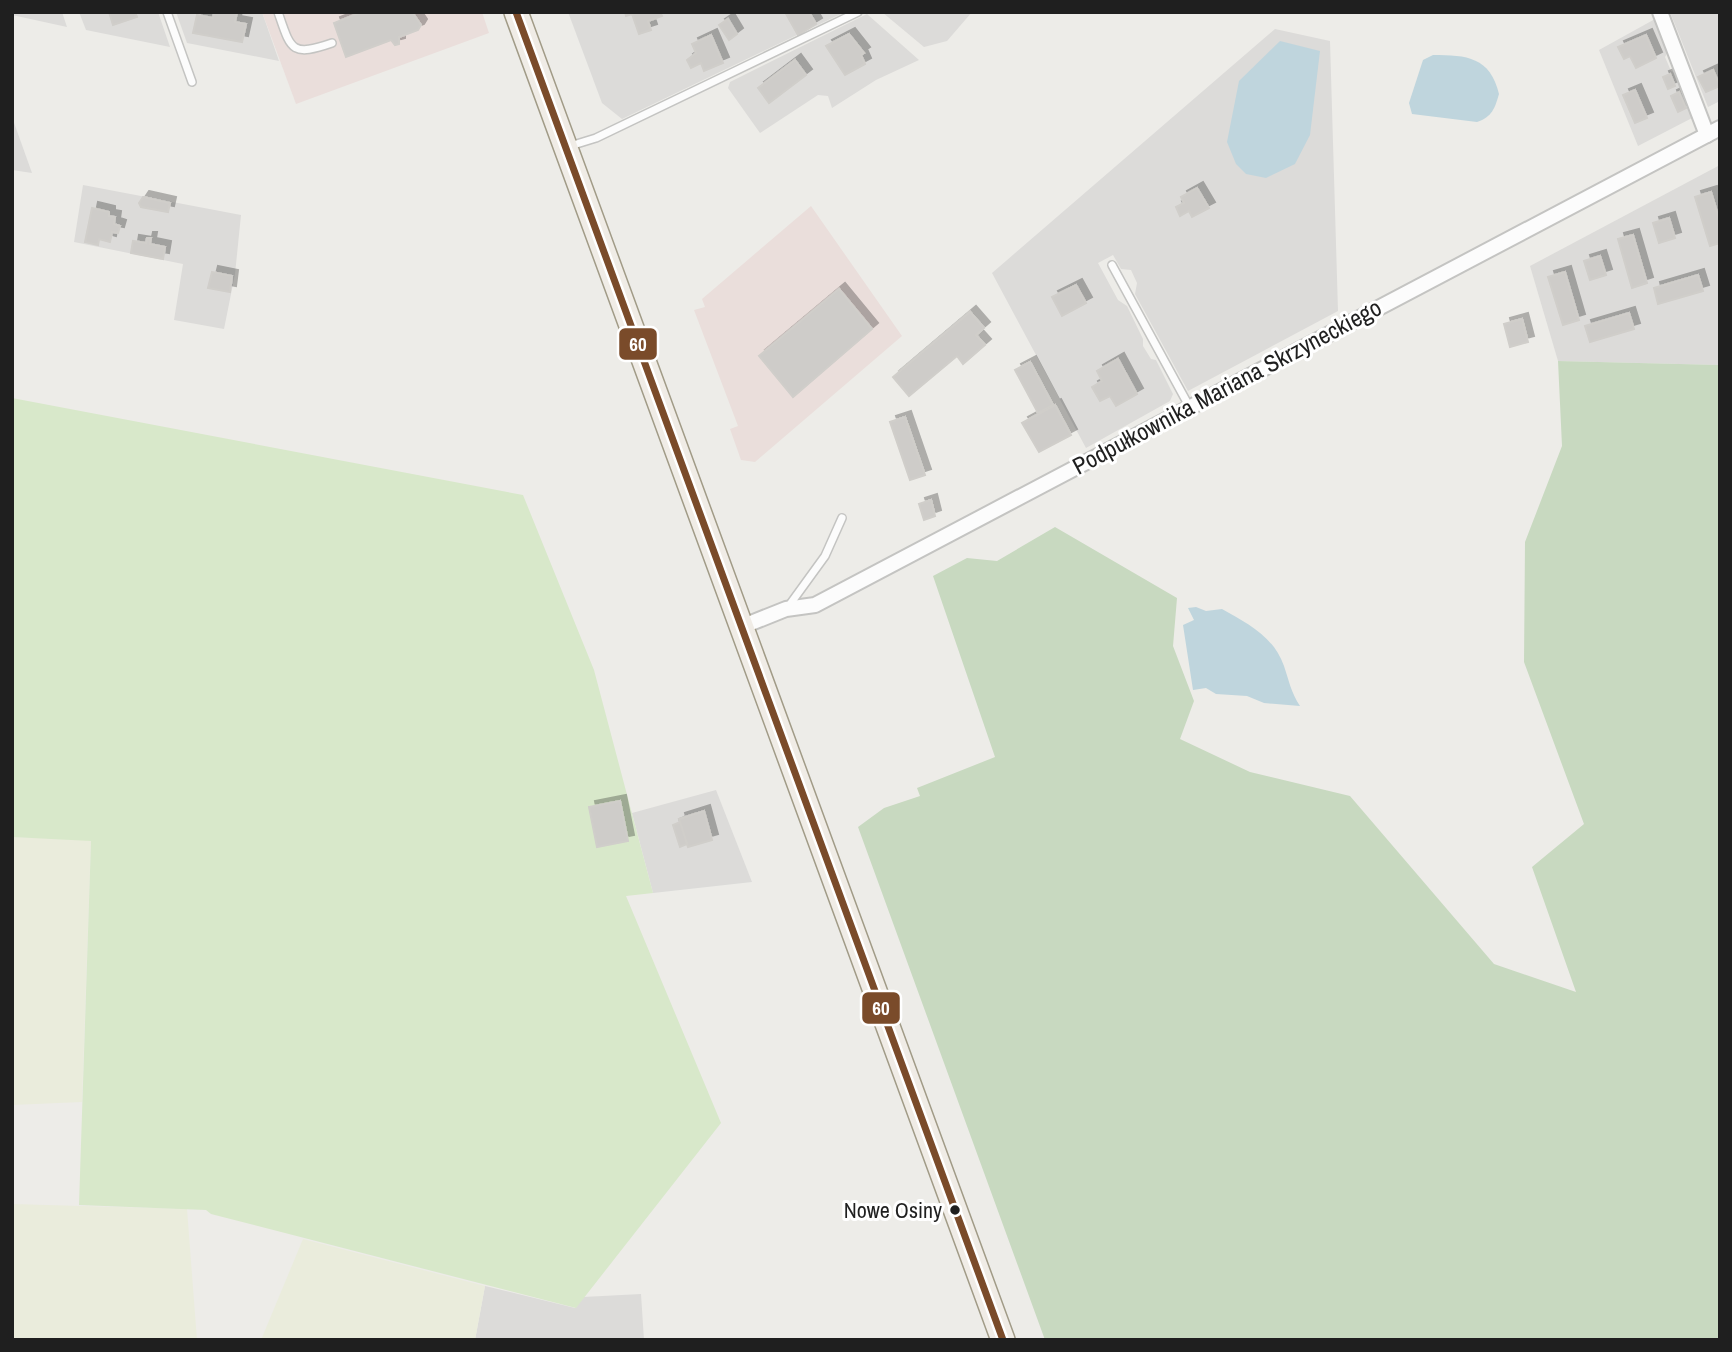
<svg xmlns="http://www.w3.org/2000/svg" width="1732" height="1352" font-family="'Archivo Narrow',sans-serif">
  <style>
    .residential { fill: #dcdbd9 }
    .commercial { fill: #eadedb }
    .farmland { fill: #eaecdc }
    .grass { fill: #d8e8ca }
    .forest { fill: #c8d9c0 }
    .water { fill: #bfd5dd }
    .building { fill: #ceccc9; stroke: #d0ceca; stroke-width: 2; filter: url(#shadow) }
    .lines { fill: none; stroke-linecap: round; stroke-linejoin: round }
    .lane-casing { stroke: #c4c4c2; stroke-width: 10 }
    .street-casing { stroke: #c4c4c2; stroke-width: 18 }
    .primary-casing { stroke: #a19b87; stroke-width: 26 }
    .lane { stroke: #fcfcfc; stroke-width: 7 }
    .street { stroke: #fcfcfc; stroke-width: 14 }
    .primary { stroke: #f0ece6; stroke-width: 23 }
    .bus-1-casing { stroke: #fff; stroke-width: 12 }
    .bus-1 { stroke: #7a4b2a; stroke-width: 7 }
    .bus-dot { fill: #1f1f1f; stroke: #fff; stroke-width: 2.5 }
    .labels { text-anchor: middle; stroke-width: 6; stroke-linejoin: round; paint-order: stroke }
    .bus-label { font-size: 22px; fill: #1f1f1f; stroke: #fff; text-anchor: end }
    .street-label { font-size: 24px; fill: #1f1f1f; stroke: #fff }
    .line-badge { stroke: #fff; stroke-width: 2.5 }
    .badge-label { font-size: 19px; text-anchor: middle; font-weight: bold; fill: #fff }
  </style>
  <defs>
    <filter id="shadow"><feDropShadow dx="6" dy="-6" stdDeviation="0" flood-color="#0004"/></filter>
  </defs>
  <rect width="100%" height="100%" fill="#edece8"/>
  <g class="residential">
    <polygon points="12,12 62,12 67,27 12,15"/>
    <polygon points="79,12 158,12 170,47 86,30"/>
    <polygon points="176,12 262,12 279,61 187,43"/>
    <polygon points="568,12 845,12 622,119 602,103"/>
    <polygon points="882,12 972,12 947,41 924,47"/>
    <polygon points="1670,12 1720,12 1720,101 1708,107"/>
    <polygon points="867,14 919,60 876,80 832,108 828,96 818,95 760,133 728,88 730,82"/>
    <polygon points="1655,19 1669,50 1665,57 1671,71 1678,74 1694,117 1638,146 1599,50"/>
    <polygon points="1275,29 1330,41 1338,311 1188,391 1135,294 1137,283 1131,270 1121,269 1113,255 1098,263 1118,300 1127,306 1143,339 1143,346 1151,359 1156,360 1173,394 1170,401 1086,448 992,273"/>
    <polygon points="12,117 32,173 12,170"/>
    <polygon points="1720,165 1720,365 1558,361 1530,266"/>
    <polygon points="83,185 241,215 235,274 224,329 174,320 183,264 74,242"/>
    <polygon points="716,790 752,882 653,893 632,813"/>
    <polygon points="485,1286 575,1308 583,1297 641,1294 644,1340 475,1340"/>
  </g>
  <g class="commercial">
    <polygon points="262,12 482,12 489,33 296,104"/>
    <polygon points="811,206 902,336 755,462 741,460 730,429 738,426 694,310 705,307 702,299"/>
  </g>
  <g class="farmland">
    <polygon points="12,837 91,840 82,1102 12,1105"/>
    <polygon points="12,1204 187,1209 197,1340 12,1340"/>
    <polygon points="303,1239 485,1286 475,1340 261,1340"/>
  </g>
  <polygon class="grass" points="12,398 523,495 594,670 653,893 626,896 721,1123 576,1308 211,1214 206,1210 79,1205 91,841 12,837"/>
  <polygon class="forest" points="1558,361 1720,365 1720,1340 1045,1340 858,827 884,808 920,796 917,788 995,757 933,576 967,558 997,561 1055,527 1177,598 1173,646 1194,701 1180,739 1250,772 1350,796 1494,964 1576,992 1532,867 1584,824 1524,662 1525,542 1562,446"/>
  <g class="water">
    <polygon points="1280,41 1320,51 1310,135 1295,164 1266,178 1246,174 1236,164 1227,142 1239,81"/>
    <path d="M1433 55C1467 55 1490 57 1499 94 1495 108 1492 117 1477 122L1412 114 1409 103 1423 60Z"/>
    <path d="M1196 607 1206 611 1222 609C1246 623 1273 635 1284 666 1289 681 1291 692 1300 706L1264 703 1247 696 1216 694 1206 688 1193 690 1183 625 1194 620 1188 608Z"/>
  </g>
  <g class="building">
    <polygon points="109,12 135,12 137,17 113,25"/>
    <polygon points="214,12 237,12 235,22 246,24 242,42 193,33 197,15 213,18"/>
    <polygon points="362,12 412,12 421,25 418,30 399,37 399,44 395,45 391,40 346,57 334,23"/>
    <polygon points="625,12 660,12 662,16 648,21 651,30 639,34 632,14 626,16"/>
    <polygon points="785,12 809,12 816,24 798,35"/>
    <polygon points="728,19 737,34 729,40 719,25"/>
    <polygon points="849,34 864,53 861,55 865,64 845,75 826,46"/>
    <polygon points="711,35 723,63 704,71 701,63 691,68 687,60 696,53 692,44"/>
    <polygon points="1646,35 1656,58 1636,68 1630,56 1624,59 1618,47"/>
    <polygon points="795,60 806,75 769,103 758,88"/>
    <polygon points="1713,70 1720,86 1706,92 1698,77"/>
    <polygon points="1670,74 1675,86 1668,89 1663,77"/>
    <polygon points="1635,90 1647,118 1635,123 1623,95"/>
    <polygon points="1679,92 1686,108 1678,112 1671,96"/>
    <polygon points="1197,188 1209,208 1192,217 1189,211 1180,216 1176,207 1184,203 1181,197"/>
    <polygon points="1711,192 1720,222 1720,243 1710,246 1695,197"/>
    <polygon points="143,197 170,203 168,212 141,207 139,203"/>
    <polygon points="92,208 109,212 109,216 115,217 114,224 120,226 118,233 112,232 110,242 99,239 98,245 85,242"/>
    <polygon points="1669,218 1675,238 1659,243 1653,223"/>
    <polygon points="1633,235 1647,283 1632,288 1618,239"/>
    <polygon points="147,238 151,238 150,244 165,247 163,259 131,253 133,241 146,243"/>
    <polygon points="1600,256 1606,275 1590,280 1584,261"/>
    <polygon points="212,272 232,276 230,292 208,288"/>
    <polygon points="1565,272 1579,320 1563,325 1548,277"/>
    <polygon points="1698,275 1703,291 1658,304 1654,288"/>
    <polygon points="1076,285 1086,303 1062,316 1052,297"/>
    <polygon points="839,289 872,329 793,397 759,356"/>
    <polygon points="970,312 984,328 976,335 985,345 963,364 957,356 909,396 893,377"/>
    <polygon points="1629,313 1634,329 1590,342 1585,326"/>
    <polygon points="1522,319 1528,342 1510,347 1504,324"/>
    <polygon points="1118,359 1137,394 1116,406 1110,396 1100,401 1092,387 1102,381 1097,371"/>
    <polygon points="1030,362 1053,405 1038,413 1015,370"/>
    <polygon points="1055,405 1071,435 1039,452 1022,423"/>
    <polygon points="905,417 925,475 910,480 890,422"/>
    <polygon points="931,500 935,516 924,520 919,504"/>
    <polygon points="620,801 628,841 597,847 589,807"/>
    <polygon points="704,811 712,840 688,847 679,819"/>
    <polygon points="680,822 687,844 680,847 673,825"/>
  </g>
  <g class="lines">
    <g class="lane-casing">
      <g id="lane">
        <polyline points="167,12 192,82"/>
        <path d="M278 12C291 50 291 57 332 43"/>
        <polyline points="570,146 596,138 858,12"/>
        <polyline points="1112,265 1189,406"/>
        <polyline points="788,607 825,556 842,518"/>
      </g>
    </g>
    <g class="street-casing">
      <g id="street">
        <polyline points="1660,12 1707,135"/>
        <polyline points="741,627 786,609 815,605 1720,128"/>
      </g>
    </g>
    <g class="primary-casing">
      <polyline id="primary" points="516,12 1003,1340"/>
    </g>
    <use href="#lane" class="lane"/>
    <use href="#street" class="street"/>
    <use href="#primary" class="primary"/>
    <g class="bus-1-casing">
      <polyline id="bus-1" points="516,12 1003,1340"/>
    </g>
    <use href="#bus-1" class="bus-1"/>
  </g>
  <circle class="bus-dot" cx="955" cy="1210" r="6"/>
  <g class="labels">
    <g class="bus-label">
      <text x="942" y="1218">Nowe Osiny</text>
    </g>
    <g class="street-label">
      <text transform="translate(1227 387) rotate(-28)" y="8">Podpułkownika Mariana Skrzyneckiego</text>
    </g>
  </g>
  <g class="line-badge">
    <rect x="618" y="327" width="40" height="34" rx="7" fill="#7a4b2a"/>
    <rect x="861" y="991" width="40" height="34" rx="7" fill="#7a4b2a"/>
  </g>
  <g class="badge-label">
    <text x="638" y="351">60</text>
    <text x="881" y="1015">60</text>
  </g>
  <rect width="1732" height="1352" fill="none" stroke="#1f1f1f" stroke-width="28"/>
</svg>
